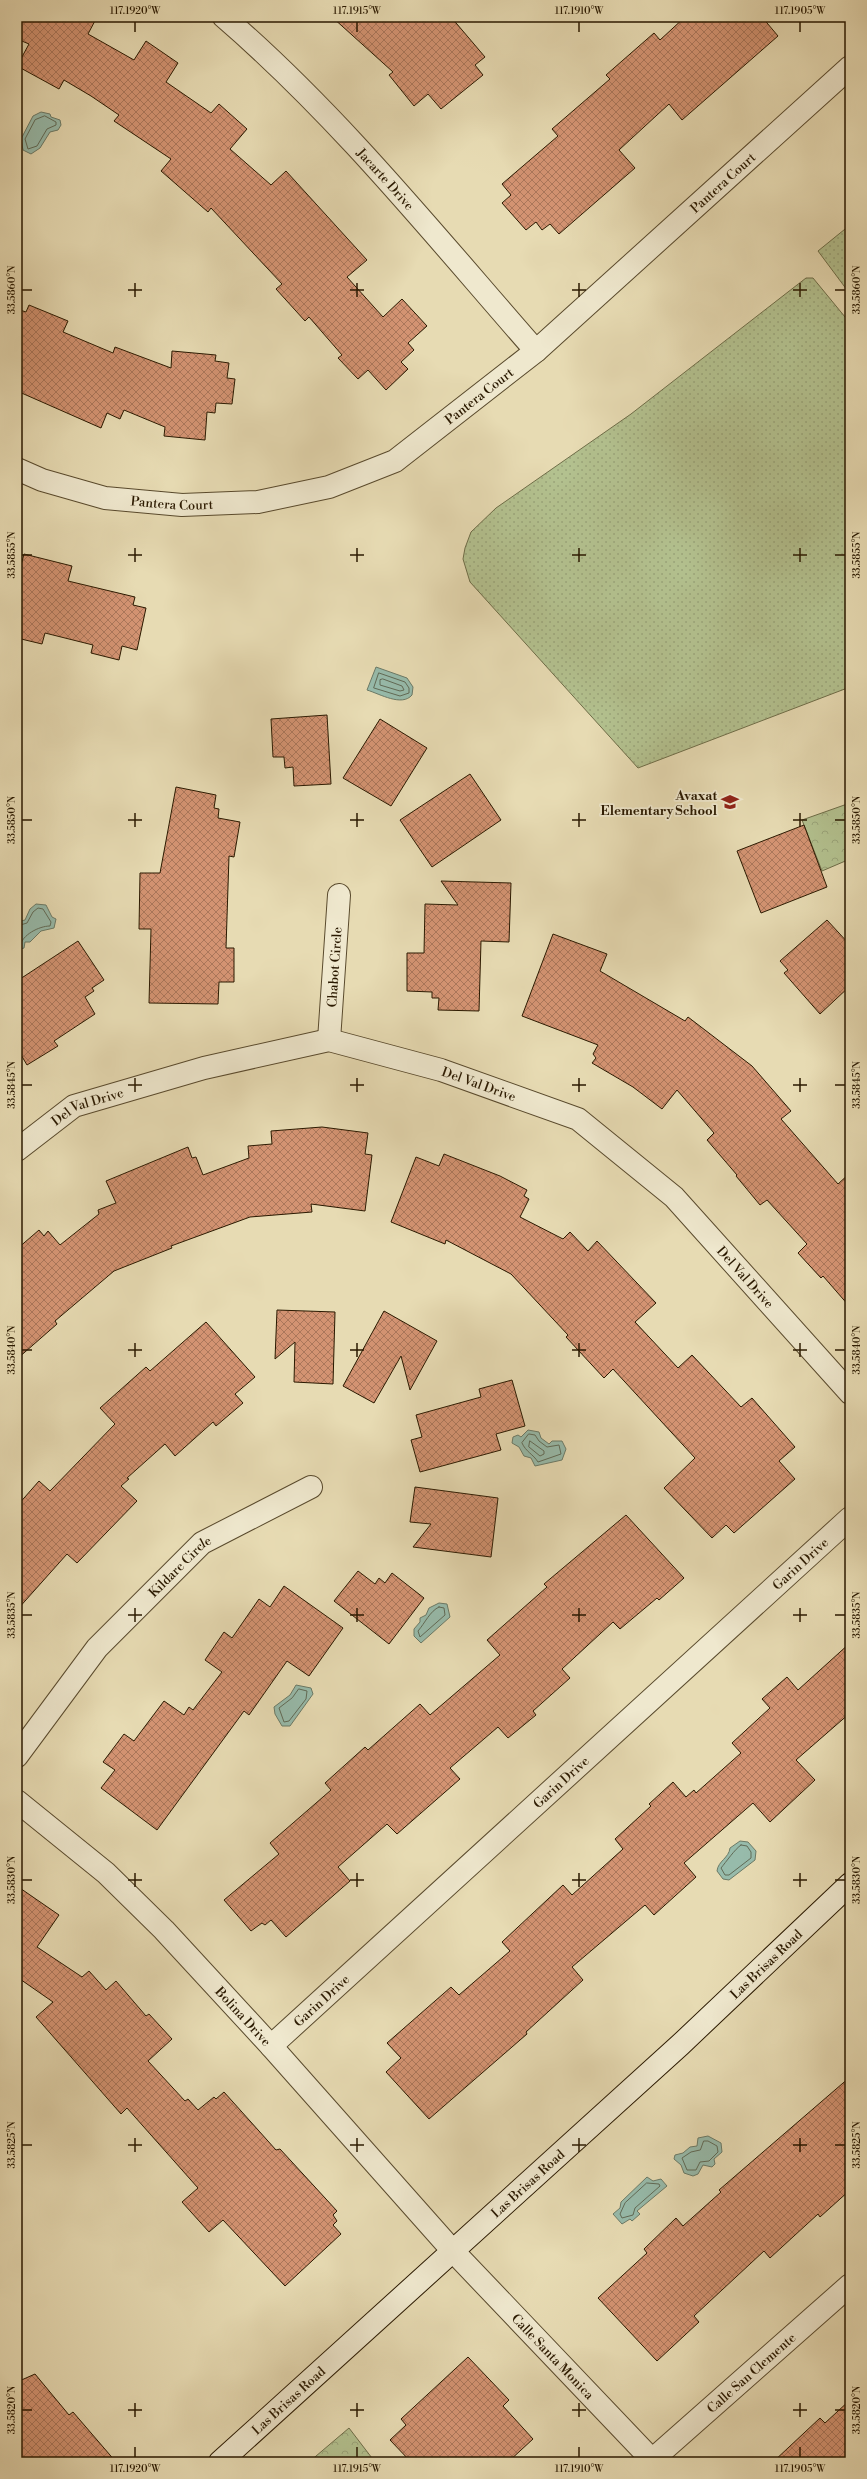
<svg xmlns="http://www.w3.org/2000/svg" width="867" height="2479" font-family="'Libre Bodoni',serif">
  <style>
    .grass { fill: url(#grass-dots); stroke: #6e6d48 }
    .park { fill: url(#park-crowns); stroke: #6e6d48 }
    .water { fill: #97bbab; stroke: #6b7a67 }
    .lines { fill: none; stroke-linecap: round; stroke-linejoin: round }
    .shore { stroke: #606a56; stroke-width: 1 }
    .building { fill: url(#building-cross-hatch); stroke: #2a1900 }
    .street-casing { stroke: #594a2d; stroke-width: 24 }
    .secondary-casing { stroke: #2a1900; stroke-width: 24 }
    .street { stroke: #efe8ce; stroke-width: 22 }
    .secondary { stroke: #efe8ce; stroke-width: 22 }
    .ticks { fill: none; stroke: #2a1900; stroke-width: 1.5 }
    .labels { text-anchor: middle; stroke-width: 3.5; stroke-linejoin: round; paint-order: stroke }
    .street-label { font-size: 13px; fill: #2a1900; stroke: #efe8ce }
    .poi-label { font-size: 13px; font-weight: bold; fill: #2a1900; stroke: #efe8ce; text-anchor: end }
    .neatline { fill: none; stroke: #2a1900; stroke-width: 1.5 }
    .ticks-label { font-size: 10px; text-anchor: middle; fill: #2a1900 }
  </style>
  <defs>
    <pattern id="grass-dots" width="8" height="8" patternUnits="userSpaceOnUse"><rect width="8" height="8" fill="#b3c18f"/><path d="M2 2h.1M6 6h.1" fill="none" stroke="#9aa57a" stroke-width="1.8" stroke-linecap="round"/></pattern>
    <pattern id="park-crowns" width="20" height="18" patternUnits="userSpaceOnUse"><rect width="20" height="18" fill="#b3c18f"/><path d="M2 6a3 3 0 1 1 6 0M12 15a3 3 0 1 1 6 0" fill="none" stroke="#9aa57a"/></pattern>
    <pattern id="building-cross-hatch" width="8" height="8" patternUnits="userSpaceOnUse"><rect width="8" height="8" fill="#d39372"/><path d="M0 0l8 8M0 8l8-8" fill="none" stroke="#ab775b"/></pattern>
  </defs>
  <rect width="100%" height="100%" fill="#e7dbb3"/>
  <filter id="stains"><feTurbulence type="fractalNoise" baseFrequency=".005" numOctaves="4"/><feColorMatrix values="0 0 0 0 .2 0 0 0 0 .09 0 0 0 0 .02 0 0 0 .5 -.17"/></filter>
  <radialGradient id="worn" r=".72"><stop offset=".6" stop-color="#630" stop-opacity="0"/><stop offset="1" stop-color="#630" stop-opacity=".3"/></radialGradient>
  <g class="grass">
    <polygon points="850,225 850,294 818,251"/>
    <polygon points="806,278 813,278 850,323 850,687 638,768 470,582 463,559 465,548 471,532 496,508 631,414"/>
  </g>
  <g class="park">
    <polygon points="850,803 850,859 822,871 802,820"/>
    <polygon points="349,2428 375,2462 309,2462"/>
  </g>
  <g class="water">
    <polygon points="41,112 50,114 51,117 60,120 61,125 58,130 50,132 40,148 31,154 23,150 21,139 33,116"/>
    <path d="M376 667 407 678 413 687 412 695C402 707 380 694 367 690Z"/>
    <polygon points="36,904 46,905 52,917 56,919 54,928 41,931 30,942 25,942 24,948 18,950 17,922 25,920 30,909"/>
    <polygon points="528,1430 539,1432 541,1438 549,1444 552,1441 562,1441 566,1449 562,1460 535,1466 531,1458 524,1456 519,1447 512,1443 513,1437 518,1435 521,1437"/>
    <polygon points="439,1603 447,1604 450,1617 421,1643 414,1636 414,1629 420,1622 420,1618 426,1615 429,1608"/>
    <polygon points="296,1685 311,1688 313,1694 290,1726 282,1726 275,1714 274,1707 290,1695"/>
    <path d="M740 1841 748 1842 756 1851 755 1860 729 1880 723 1879 717 1871C718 1861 729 1858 730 1848Z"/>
    <polygon points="708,2136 721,2143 722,2152 714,2159 715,2164 712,2167 703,2165 698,2174 693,2176 684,2173 681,2165 674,2159 675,2155 683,2153 690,2147 697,2146 698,2138"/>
    <polygon points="647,2177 653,2181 661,2179 667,2186 637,2211 640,2214 632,2221 630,2219 622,2224 613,2214 620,2208 621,2202"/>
  </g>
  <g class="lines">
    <g class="shore">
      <polygon points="45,116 56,122 56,125 47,129 37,146 28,149 25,139 35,120"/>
      <polygon points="379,673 405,682 409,688 409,693 400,696 374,688"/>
      <polygon points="383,679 402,686 404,690 400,691 380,685 380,680"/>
      <path d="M17 926 27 923 33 912 38 908 43 909 51 922 50 926C39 926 22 935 20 946H17"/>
      <path d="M529 1434 535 1435 539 1441 547 1447 559 1445 561 1454 538 1462C533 1454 526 1452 522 1443Z"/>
      <polygon points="530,1441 544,1451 544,1454 540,1456 529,1447"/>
      <path d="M439 1607 444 1608 445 1615 420 1637 418 1631C425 1623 430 1611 439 1607Z"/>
      <polygon points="299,1689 307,1691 306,1699 289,1721 284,1722 279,1708 292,1698"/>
      <path d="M741 1845 747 1846 751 1852V1858L729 1875H725L721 1868C726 1862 735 1849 741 1845Z"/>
      <polygon points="704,2141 708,2141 717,2146 718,2152 709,2161 700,2162 696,2170 687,2170 682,2158 691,2152 700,2150"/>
      <polygon points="647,2183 659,2184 660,2186 635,2208 633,2215 622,2218 620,2214 625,2203"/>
    </g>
  </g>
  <g class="building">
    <polygon points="17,17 97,17 88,34 134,60 146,41 178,63 166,82 211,113 219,104 247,129 230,149 271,185 286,171 367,260 347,277 383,317 402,299 427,326 408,343 414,350 401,362 408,369 386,390 368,370 358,379 338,358 342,355 309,317 305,321 276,289 282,284 211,208 208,212 161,171 171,159 114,121 119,115 91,96 64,80 59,89 17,66 29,44 17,39"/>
    <polygon points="332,17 451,17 485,57 475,65 483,75 441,109 428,94 414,106 389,75 393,72"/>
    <polygon points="685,17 762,17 778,36 682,120 669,104 619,150 635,168 559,234 550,224 542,230 536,222 526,230 502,203 511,195 502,184 558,136 552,129 610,79 606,75 654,33 660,40"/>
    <polygon points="29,305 68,321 63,332 113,353 115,347 171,368 172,351 216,355 215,361 229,363 227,378 235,379 232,404 216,403 215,413 207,412 205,440 164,436 165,427 124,410 120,419 107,413 101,428 17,391 17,309 26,312"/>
    <polygon points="24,554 72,566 68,581 135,597 133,605 146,608 137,650 122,646 119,660 91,653 93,645 45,633 42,644 17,638 17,580"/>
    <polygon points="327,715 331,784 294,786 293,767 285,768 284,757 273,757 271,719"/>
    <polygon points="380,719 427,748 391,806 343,778"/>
    <polygon points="470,774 501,820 432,867 400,820"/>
    <polygon points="176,787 216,795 214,808 219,809 218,818 240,822 234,857 229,856 226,948 234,948 234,982 219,982 218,1004 149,1003 151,929 139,929 140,873 160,873"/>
    <polygon points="804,825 827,887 761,913 737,851"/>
    <polygon points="441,881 511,883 509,942 481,941 479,1011 438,1010 439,998 432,998 432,992 407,991 407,953 424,953 425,904 458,905"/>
    <polygon points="827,920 850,945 850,986 820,1014 784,973 788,970 780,961"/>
    <polygon points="553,934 607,954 600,971 685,1021 688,1017 752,1066 791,1111 781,1119 838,1184 850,1173 850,1307 823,1276 821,1278 798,1253 807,1244 767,1200 760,1205 736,1176 737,1175 707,1140 714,1133 677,1090 662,1109 633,1087 592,1063 596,1058 593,1054 598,1045 522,1016"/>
    <polygon points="78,941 104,980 92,988 94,991 85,997 95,1014 54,1041 58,1046 27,1065 17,1048 17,981"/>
    <polygon points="322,1127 368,1133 365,1154 372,1155 365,1211 311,1204 312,1212 250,1217 171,1246 172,1248 114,1271 55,1321 57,1324 17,1359 17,1249 39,1230 44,1236 48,1231 60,1245 99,1214 98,1210 116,1203 106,1181 188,1147 192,1158 196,1157 203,1175 249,1158 248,1146 272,1144 271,1131"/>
    <polygon points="444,1154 500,1176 527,1190 524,1196 529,1199 520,1217 563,1239 570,1232 588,1251 597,1241 656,1303 635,1322 678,1368 692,1355 741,1407 752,1398 795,1447 779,1461 795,1479 734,1533 726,1525 712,1538 664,1488 695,1458 613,1369 604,1378 566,1337 568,1335 511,1274 446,1240 445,1244 391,1222 416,1157 439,1166"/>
    <polygon points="277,1310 335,1312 333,1384 294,1382 295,1342 275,1359"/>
    <polygon points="384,1311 437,1341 410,1390 401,1356 374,1403 343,1386"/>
    <polygon points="206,1322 255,1377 235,1394 243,1403 216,1426 213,1422 175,1456 165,1444 127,1478 129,1479 121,1486 137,1501 77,1563 67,1554 17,1610 17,1506 39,1481 50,1491 115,1424 100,1408 146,1367 150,1371"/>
    <polygon points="512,1380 525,1426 496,1434 501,1450 420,1472 411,1440 422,1437 416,1415 481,1397 479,1389"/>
    <polygon points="415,1487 498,1498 491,1557 413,1547 431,1524 410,1522"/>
    <polygon points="626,1515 684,1578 659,1600 657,1598 620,1629 613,1622 562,1669 570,1678 533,1711 536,1715 508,1738 498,1727 450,1768 460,1779 397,1834 387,1824 338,1867 350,1881 286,1937 271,1920 265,1925 262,1923 251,1931 224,1900 279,1854 270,1843 331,1790 325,1783 365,1747 368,1750 420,1704 430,1715 500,1655 487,1640 547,1587 544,1584"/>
    <polygon points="358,1571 375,1584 379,1578 385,1583 392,1573 424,1598 389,1644 334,1601"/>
    <polygon points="284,1586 343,1628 309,1676 287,1661 249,1715 244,1711 157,1830 101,1788 115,1770 103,1762 124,1734 134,1741 164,1701 184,1715 189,1707 193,1710 222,1672 205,1660 224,1632 232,1638 259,1599 270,1607"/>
    <polygon points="850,1643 850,1713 796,1760 815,1780 770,1822 753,1803 684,1863 696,1877 654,1915 645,1905 572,1967 583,1980 526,2032 527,2034 429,2119 386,2072 401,2058 387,2043 451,1987 459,1995 510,1951 502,1942 563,1885 572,1895 623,1849 615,1839 651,1806 649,1804 673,1782 686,1797 694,1790 696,1793 741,1753 732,1743 770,1708 762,1699 787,1677 798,1690"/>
    <polygon points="17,1886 59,1915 37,1947 82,1977 89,1971 106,1990 116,1981 146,2016 149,2014 172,2039 148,2061 185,2101 188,2099 198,2110 214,2097 216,2099 224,2092 276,2150 280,2149 337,2211 333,2215 337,2221 333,2225 341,2234 285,2286 223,2220 209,2232 182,2202 198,2188 127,2108 121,2114 36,2017 53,2002 17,1977"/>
    <polygon points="850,2077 850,2190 820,2217 818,2214 770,2258 764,2251 694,2316 699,2322 657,2361 598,2298 647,2253 644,2249 676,2218 683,2226 721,2192 719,2190"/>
    <polygon points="468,2357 509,2400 503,2406 533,2439 508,2462 411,2462 390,2440 406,2425 401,2419"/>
    <polygon points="35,2374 69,2415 73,2412 116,2462 17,2462 17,2382"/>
    <polygon points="850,2400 850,2462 773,2462 820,2418 825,2423"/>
  </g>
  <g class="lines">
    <g class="street-casing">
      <g id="street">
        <path id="s1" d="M224 17C339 116 436 237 536 351"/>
        <path id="s2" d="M17 469 42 480 105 498 182 505 258 502 329 487 395 461 536 351 850 67"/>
        <path id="s3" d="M329 1040 339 895"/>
        <path id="s4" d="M17 1150 74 1106 204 1068 329 1040 441 1070 578 1119 674 1197 850 1393"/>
        <path id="s5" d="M17 1756 97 1648 202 1543 311 1487"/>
        <path id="s6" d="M17 1801 106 1873 164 1930 271 2046 452 2250 654 2462"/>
        <path id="s7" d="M271 2046 850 1518"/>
        <path id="s8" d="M652 2460 850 2285"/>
      </g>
    </g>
    <g class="secondary-casing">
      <g id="secondary">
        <path id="s9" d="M220 2462 680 2045 850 1884"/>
      </g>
    </g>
    <use href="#street" class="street"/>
    <use href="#secondary" class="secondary"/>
  </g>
  <path class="ticks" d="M135 22V32M357 22V32M579 22V32M800 22V32M135 283V297M357 283V297M579 283V297M800 283V297M22 290H32M128 290H142M350 290H364M572 290H586M793 290H807M835 290H845M135 548V562M357 548V562M579 548V562M800 548V562M22 555H32M128 555H142M350 555H364M572 555H586M793 555H807M835 555H845M135 813V827M357 813V827M579 813V827M800 813V827M22 820H32M128 820H142M350 820H364M572 820H586M793 820H807M835 820H845M135 1078V1092M357 1078V1092M579 1078V1092M800 1078V1092M22 1085H32M128 1085H142M350 1085H364M572 1085H586M793 1085H807M835 1085H845M135 1343V1357M357 1343V1357M579 1343V1357M800 1343V1357M22 1350H32M128 1350H142M350 1350H364M572 1350H586M793 1350H807M835 1350H845M135 1608V1622M357 1608V1622M579 1608V1622M800 1608V1622M22 1615H32M128 1615H142M350 1615H364M572 1615H586M793 1615H807M835 1615H845M135 1873V1887M357 1873V1887M579 1873V1887M800 1873V1887M22 1880H32M128 1880H142M350 1880H364M572 1880H586M793 1880H807M835 1880H845M135 2138V2152M357 2138V2152M579 2138V2152M800 2138V2152M22 2145H32M128 2145H142M350 2145H364M572 2145H586M793 2145H807M835 2145H845M135 2403V2417M357 2403V2417M579 2403V2417M800 2403V2417M22 2410H32M128 2410H142M350 2410H364M572 2410H586M793 2410H807M835 2410H845M135 2447V2457M357 2447V2457M579 2447V2457M800 2447V2457"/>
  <defs>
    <g id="school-bare" transform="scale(1.38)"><path d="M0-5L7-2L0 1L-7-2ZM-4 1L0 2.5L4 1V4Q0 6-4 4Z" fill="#8f2418" stroke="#efe8ce" stroke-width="2.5" paint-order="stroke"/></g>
  </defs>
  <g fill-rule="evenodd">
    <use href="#school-bare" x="730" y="802"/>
  </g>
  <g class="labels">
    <g class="street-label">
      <text dy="5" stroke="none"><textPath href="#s1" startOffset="229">Jacarte Drive</textPath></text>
      <text dy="5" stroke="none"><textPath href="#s2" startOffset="820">Pantera Court</textPath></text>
      <text dy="5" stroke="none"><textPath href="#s2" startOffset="496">Pantera Court</textPath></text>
      <text dy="5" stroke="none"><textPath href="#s2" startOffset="160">Pantera Court</textPath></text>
      <text dy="5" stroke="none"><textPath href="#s3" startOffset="73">Chabot Circle</textPath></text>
      <text dy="5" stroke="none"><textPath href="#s4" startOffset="492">Del Val Drive</textPath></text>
      <text dy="5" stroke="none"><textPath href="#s4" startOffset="84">Del Val Drive</textPath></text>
      <text dy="5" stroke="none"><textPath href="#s4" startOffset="828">Del Val Drive</textPath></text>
      <text dy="5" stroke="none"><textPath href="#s7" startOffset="716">Garin Drive</textPath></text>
      <text dy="5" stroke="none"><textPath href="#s5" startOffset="251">Kildare Circle</textPath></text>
      <text dy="5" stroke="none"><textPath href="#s7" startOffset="392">Garin Drive</textPath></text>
      <text dy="5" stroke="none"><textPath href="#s9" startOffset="739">Las Brisas Road</textPath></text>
      <text dy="5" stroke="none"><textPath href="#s7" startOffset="68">Garin Drive</textPath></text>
      <text dy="5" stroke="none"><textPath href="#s6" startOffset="313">Bolina Drive</textPath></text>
      <text dy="5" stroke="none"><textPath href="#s9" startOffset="415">Las Brisas Road</textPath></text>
      <text dy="5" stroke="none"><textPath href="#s6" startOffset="773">Calle Santa Monica</textPath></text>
      <text dy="5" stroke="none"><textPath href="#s8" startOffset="132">Calle San Clemente</textPath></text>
      <text dy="5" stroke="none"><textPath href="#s9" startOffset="92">Las Brisas Road</textPath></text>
    </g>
    <g class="poi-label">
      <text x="717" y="800">Avaxat<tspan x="717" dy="15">Elementary School</tspan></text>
    </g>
  </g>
  <rect width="867" height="2479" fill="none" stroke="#e7dbb3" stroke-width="44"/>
  <rect x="22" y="22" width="823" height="2435" class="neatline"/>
  <g class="ticks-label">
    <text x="135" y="14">117.1920°W</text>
    <text x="357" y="14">117.1915°W</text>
    <text x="579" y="14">117.1910°W</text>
    <text x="800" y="14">117.1905°W</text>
    <text transform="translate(11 290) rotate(-90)" y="4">33.5860°N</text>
    <text transform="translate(856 290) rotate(-90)" y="4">33.5860°N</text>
    <text transform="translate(11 555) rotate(-90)" y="4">33.5855°N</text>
    <text transform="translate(856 555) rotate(-90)" y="4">33.5855°N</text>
    <text transform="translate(11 820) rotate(-90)" y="4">33.5850°N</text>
    <text transform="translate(856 820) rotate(-90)" y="4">33.5850°N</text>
    <text transform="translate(11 1085) rotate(-90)" y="4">33.5845°N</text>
    <text transform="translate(856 1085) rotate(-90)" y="4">33.5845°N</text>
    <text transform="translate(11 1350) rotate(-90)" y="4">33.5840°N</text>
    <text transform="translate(856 1350) rotate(-90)" y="4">33.5840°N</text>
    <text transform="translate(11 1615) rotate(-90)" y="4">33.5835°N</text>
    <text transform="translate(856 1615) rotate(-90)" y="4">33.5835°N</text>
    <text transform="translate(11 1880) rotate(-90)" y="4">33.5830°N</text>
    <text transform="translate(856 1880) rotate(-90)" y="4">33.5830°N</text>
    <text transform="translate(11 2145) rotate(-90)" y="4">33.5825°N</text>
    <text transform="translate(856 2145) rotate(-90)" y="4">33.5825°N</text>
    <text transform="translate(11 2410) rotate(-90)" y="4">33.5820°N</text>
    <text transform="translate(856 2410) rotate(-90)" y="4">33.5820°N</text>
    <text x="135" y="2472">117.1920°W</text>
    <text x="357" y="2472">117.1915°W</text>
    <text x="579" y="2472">117.1910°W</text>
    <text x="800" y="2472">117.1905°W</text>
  </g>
  <rect width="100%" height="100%" filter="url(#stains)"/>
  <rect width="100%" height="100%" fill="url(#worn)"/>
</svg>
